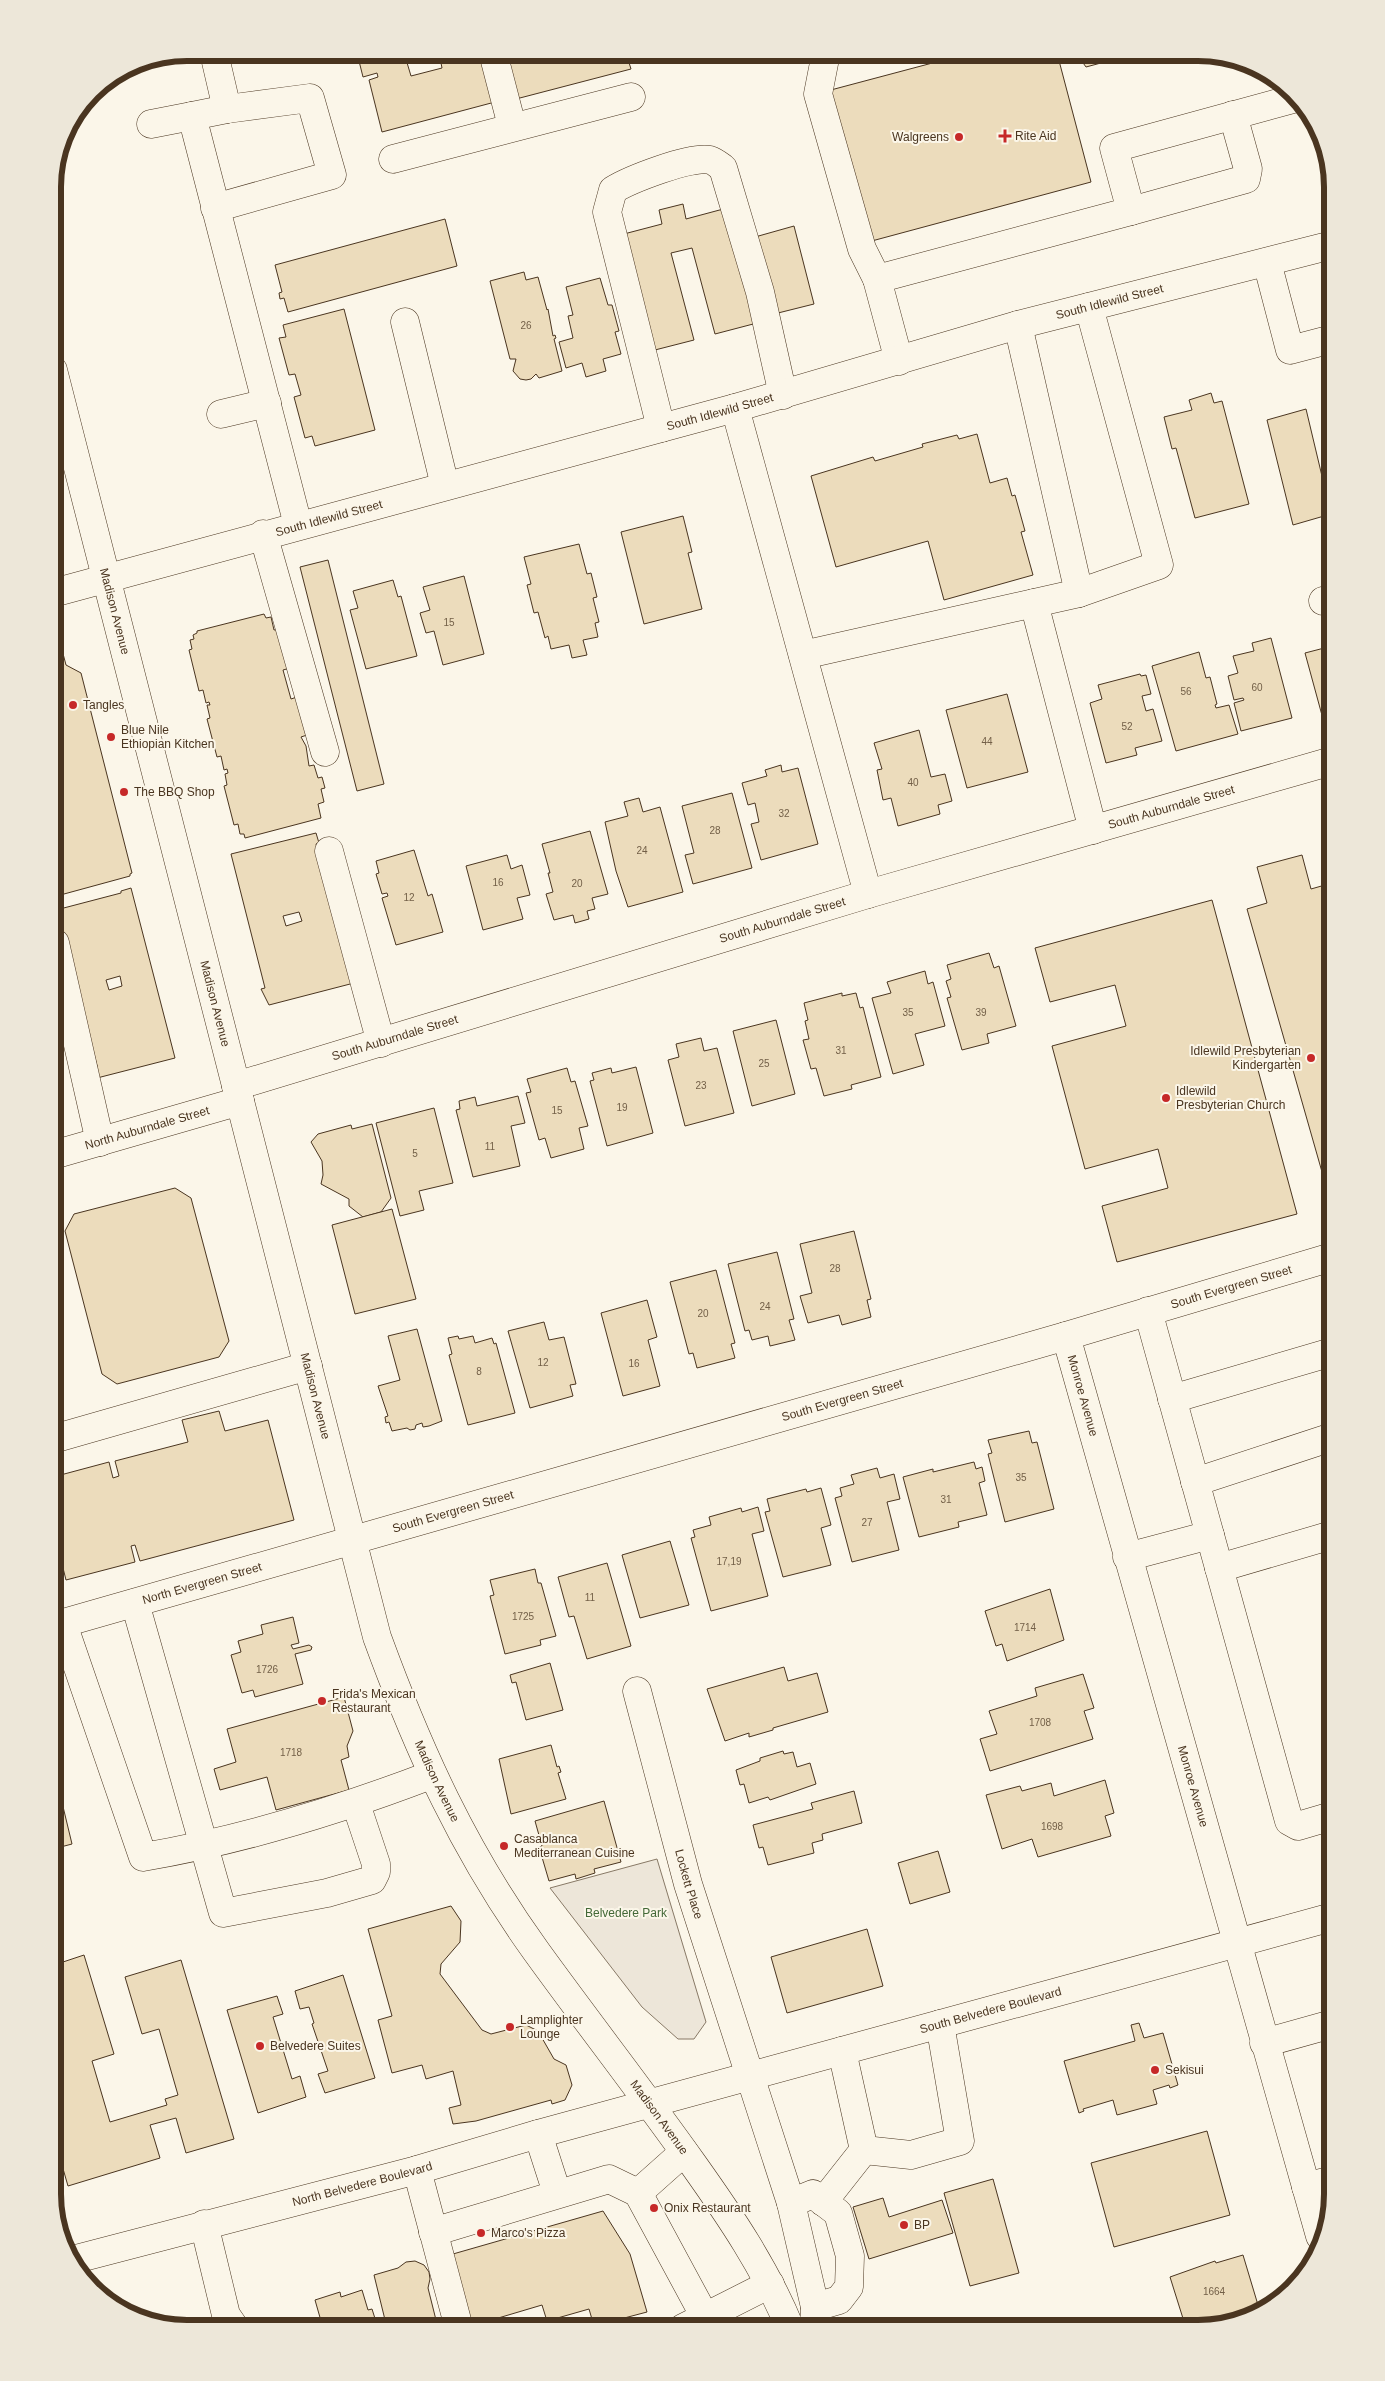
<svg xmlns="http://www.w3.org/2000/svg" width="1385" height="2381" font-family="Helvetica,sans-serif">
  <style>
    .green { fill: #ede6d9; stroke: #887966 }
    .building { fill: #ecdcbc; stroke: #4a3520; fill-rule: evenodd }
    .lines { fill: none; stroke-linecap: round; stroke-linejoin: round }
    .minor-casing { stroke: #4a3520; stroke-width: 29 }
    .minor { stroke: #fbf6e9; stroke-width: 28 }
    .poi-dot { fill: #c62828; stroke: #fbf6e9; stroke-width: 2 }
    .labels { text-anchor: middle; stroke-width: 4; stroke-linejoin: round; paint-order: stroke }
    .number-label { font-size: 10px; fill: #725f47 }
    .poi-label { font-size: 12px; fill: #4a3520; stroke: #fbf6e9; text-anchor: start }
    .street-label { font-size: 12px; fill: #4a3520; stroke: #fbf6e9 }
    .park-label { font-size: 12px; fill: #436837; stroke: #fbf6e9 }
    .rim { fill: none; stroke: #4a3520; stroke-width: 6 }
  </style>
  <rect width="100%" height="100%" fill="#fbf6e9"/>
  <polygon class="green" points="657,1859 706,2022 694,2039 678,2039 642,2007 550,1888"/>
  <g class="building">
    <polygon points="357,53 409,53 409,55 405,56 411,76 442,68 439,53 482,53 495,102 382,132 369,80 378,77 377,73 363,77"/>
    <polygon points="500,53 626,53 631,69 516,99"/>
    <polygon points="970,53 1057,53 1091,182 868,242 827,91"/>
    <polygon points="1082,53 1138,53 1086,67 1081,60 1084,59"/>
    <polygon points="683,204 686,219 727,208 757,323 715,334 692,248 671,253 694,340 651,351 620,235 662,224 659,210"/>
    <polygon points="445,219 457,266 288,312 284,298 280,299 279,293 282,292 275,265"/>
    <polygon points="794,226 814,304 774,314 755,237"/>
    <polygon points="524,272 526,280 538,277 547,310 548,309 553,336 555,335 556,338 554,339 562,371 539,378 536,374 531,379 526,380 520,379 513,371 516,359 510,359 490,281"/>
    <polygon points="600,278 608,305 612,305 619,331 615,332 621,354 603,359 606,371 586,377 582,363 566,368 559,342 573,338 568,316 573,315 566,287"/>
    <polygon points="344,309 375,430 315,446 312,436 305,438 294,397 301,395 295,374 289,375 279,338 286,337 283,325"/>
    <polygon points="1211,393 1214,403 1222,401 1249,504 1195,518 1176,448 1172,449 1164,417 1192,410 1189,400"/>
    <polygon points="1306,409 1331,514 1293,525 1267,420"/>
    <polygon points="977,434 990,483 1007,478 1012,496 1015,495 1025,531 1021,532 1033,575 944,600 928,541 836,567 811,476 873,457 875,461 923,447 922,444 957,435 959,439"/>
    <polygon points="683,516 692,552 688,553 702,609 644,624 621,532"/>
    <polygon points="579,544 587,574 591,573 597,597 593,598 599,622 595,623 598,637 583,640 587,655 572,658 569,645 551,649 548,636 545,638 538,612 534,613 527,585 531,584 524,557"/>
    <polygon points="328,560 384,784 357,791 300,567"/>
    <polygon points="464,576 484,654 443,665 434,631 426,633 420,613 430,610 423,587"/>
    <polygon points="393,580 398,597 401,596 417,656 366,669 350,610 358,608 353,591"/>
    <polygon points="264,614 266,618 271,617 274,630 280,629 290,668 283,670 291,699 297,697 307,735 301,737 306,746 309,766 314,765 318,778 322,777 325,788 321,789 324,802 318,804 321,818 245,838 244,834 240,834 238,824 234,825 224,786 227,785 225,774 228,773 227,769 224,770 221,756 217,757 207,719 210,718 207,705 210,705 209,702 206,703 203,690 199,691 189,650 192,649 190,640 194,639 193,635 197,633 197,631"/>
    <polygon points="1271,638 1292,718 1241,731 1234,703 1244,700 1243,698 1234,700 1228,676 1238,673 1233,656 1254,651 1252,643"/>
    <polygon points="61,646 66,665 81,673 132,873 130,874 130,876 53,897 53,648"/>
    <polygon points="1332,646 1332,716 1323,719 1305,653"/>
    <polygon points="1199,652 1206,678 1210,677 1217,704 1215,705 1216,708 1229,705 1238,734 1176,751 1152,666"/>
    <polygon points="1140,674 1141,676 1146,675 1151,694 1142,696 1146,711 1153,709 1162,741 1135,748 1137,755 1106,763 1090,703 1102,699 1098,685"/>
    <polygon points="1007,694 1028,772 967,788 946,710"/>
    <polygon points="919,730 931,777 945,774 952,801 938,805 940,814 898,826 891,798 883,800 877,770 882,769 874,743"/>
    <polygon points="781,765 782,772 798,768 818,844 761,860 751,824 759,822 755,803 748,805 742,783 767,776 765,770"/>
    <polygon points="732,793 752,868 693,884 685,855 694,853 682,806"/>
    <polygon points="639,798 643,812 660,807 683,892 628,907 616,871 605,822 628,816 624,802"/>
    <polygon points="590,831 608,894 592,898 595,909 587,911 589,919 575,923 573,915 554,920 546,894 553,892 548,873 550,873 542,844"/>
    <path d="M316 833 319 843 316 844 349 973 354 983 269 1005 261 989 265 988 231 854ZM299 912 302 921 286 926 283 916Z"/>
    <polygon points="414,850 428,896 432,894 443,932 396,945 382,898 388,896 387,893 382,894 376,874 379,873 376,861"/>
    <polygon points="507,855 511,869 522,865 530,895 517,898 523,919 483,930 466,866"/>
    <polygon points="1302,855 1311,889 1332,883 1332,1207 1247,909 1267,903 1257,867"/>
    <path d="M131 888 175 1058 97 1078V1066L56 910 121 893V891ZM120 976 122 986 109 990 106 980Z"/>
    <polygon points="1212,900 1297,1214 1117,1262 1102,1206 1168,1188 1158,1149 1085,1169 1052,1046 1126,1026 1115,985 1050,1002 1035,948"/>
    <polygon points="989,953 994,968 999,966 1016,1026 987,1034 989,1043 962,1050 947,998 951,997 946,981 951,979 947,965"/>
    <polygon points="925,971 928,984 933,982 945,1026 915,1034 924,1065 893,1074 872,998 891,993 887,982"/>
    <polygon points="842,993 842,996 856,993 860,1008 863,1007 881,1077 851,1085 852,1089 824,1096 816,1068 811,1069 803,1040 809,1039 805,1021 808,1020 804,1003"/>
    <polygon points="776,1020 795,1094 752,1106 733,1031"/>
    <polygon points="701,1038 704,1051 717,1048 734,1113 685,1126 668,1060 679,1057 676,1044"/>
    <polygon points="636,1067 653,1133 607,1146 590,1081 594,1080 592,1073 611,1068 612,1073"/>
    <polygon points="567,1068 571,1082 575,1081 588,1126 579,1128 584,1149 551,1158 545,1138 539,1140 526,1093 531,1092 527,1079"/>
    <polygon points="518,1096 525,1123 511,1126 520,1166 473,1177 456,1110 460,1109 459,1101 475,1097 477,1106"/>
    <polygon points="434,1108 453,1183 419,1191 424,1210 400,1216 376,1123"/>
    <polygon points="372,1124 391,1198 381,1212 363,1217 349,1206 349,1199 321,1184 323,1175 322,1161 311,1142 318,1134 351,1125 352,1129"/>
    <polygon points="175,1188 191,1198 229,1341 219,1357 117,1384 102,1374 65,1231 74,1214"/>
    <polygon points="392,1209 416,1299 355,1314 332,1225"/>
    <polygon points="854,1231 871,1299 867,1300 871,1317 842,1325 839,1315 808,1323 800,1296 812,1293 800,1244"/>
    <polygon points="777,1252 794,1319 789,1320 795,1340 770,1346 768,1336 752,1340 749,1330 745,1331 728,1264"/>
    <polygon points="716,1270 735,1343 731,1344 735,1358 697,1368 693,1353 689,1354 670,1282"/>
    <polygon points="647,1300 657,1337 648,1340 660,1386 623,1396 601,1313"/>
    <polygon points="544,1322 549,1340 564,1337 576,1384 570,1385 573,1396 530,1408 508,1331"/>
    <polygon points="417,1329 442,1421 429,1426 423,1427 422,1423 416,1425 415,1429 410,1430 407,1428 392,1431 389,1422 386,1423 385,1417 388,1416 378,1386 400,1380 388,1336"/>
    <polygon points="458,1336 459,1339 473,1336 475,1343 492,1338 494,1344 496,1343 515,1413 468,1425 449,1355 452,1354 448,1338"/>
    <polygon points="219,1411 225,1431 268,1420 294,1520 140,1561 135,1545 131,1546 135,1562 66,1580 60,1556 53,1558 53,1477 109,1462 113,1478 119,1476 115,1461 188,1442 182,1420"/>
    <polygon points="1029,1431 1032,1443 1037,1442 1054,1509 1005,1522 988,1454 992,1453 988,1440"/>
    <polygon points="974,1462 976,1469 982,1467 985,1481 979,1483 987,1515 958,1522 959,1527 919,1537 903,1477 933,1469 933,1472"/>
    <polygon points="877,1468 880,1478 894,1474 900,1499 887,1502 899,1550 852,1562 835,1498 842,1496 840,1488 854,1484 851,1475"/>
    <polygon points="821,1488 831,1525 821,1528 831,1565 783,1577 765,1512 770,1511 767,1499 806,1489 807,1492"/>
    <polygon points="758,1507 764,1531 752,1534 768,1596 711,1611 691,1538 695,1537 693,1530 711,1525 709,1517 741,1508 742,1512"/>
    <polygon points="670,1541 689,1605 640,1618 622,1555"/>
    <polygon points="607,1563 631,1646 587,1659 574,1616 569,1617 558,1577"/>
    <polygon points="535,1569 538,1583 541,1583 556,1636 540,1640 541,1645 505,1654 490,1596 494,1595 490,1580"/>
    <polygon points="1050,1589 1064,1640 1007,1661 1002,1644 996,1646 985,1611"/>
    <polygon points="293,1617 299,1643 291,1645 293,1649 309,1645 312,1647 311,1650 295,1654 303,1684 255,1697 253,1690 242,1693 231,1655 241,1652 238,1641 263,1634 261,1625"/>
    <polygon points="550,1663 563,1710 526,1720 516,1682 512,1683 510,1675"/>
    <polygon points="784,1667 788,1681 817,1673 828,1712 773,1728 773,1730 749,1737 749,1733 725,1741 707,1689"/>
    <polygon points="1083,1674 1094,1708 1084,1711 1093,1739 990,1771 980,1739 997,1734 989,1711 1037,1696 1035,1688"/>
    <polygon points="344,1697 353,1731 347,1746 349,1757 341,1760 349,1790 276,1810 267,1777 220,1790 214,1769 236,1762 227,1729"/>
    <polygon points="551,1745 557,1767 559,1766 561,1772 558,1773 566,1799 511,1814 499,1759"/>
    <polygon points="783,1751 784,1754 793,1752 797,1767 810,1763 816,1784 770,1800 768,1797 749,1803 744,1784 740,1785 736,1770 760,1761 760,1758"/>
    <polygon points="53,1765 72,1844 53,1849"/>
    <polygon points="1105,1780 1114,1813 1105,1816 1111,1836 1038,1857 1032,1839 1002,1849 986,1795 1020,1786 1022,1791 1051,1783 1054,1796"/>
    <polygon points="854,1791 862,1823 822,1834 823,1840 812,1843 814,1853 768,1865 763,1847 759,1848 753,1825 813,1809 811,1803"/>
    <polygon points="604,1801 621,1862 594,1869 595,1873 576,1879 575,1874 549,1881 539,1847 542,1846 535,1821"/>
    <polygon points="938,1851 950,1892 910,1904 898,1863"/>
    <polygon points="451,1906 461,1921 460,1942 441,1964 440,1974 482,2030 491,2034 526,2025 538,2031 554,2059 566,2065 572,2085 565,2100 552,2104 551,2100 476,2121 453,2124 449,2108 461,2105 453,2071 426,2079 422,2065 392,2073 378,2020 392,2016 368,1929"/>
    <polygon points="867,1929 883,1986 787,2013 771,1957"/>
    <polygon points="58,1945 63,1962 84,1955 114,2054 92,2061 110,2122 167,2105 165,2099 178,2095 159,2029 142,2034 125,1977 181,1960 234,2139 186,2153 176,2118 150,2125 160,2158 68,2186 53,2134 53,1946"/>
    <polygon points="343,1975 375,2078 325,2093 318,2074 328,2071 312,2024 314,2023 309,2007 300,2009 295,1991"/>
    <polygon points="277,1996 283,2014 273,2017 292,2079 300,2076 306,2097 258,2113 227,2010"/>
    <polygon points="1139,2023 1144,2038 1163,2033 1178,2085 1170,2088 1169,2085 1153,2090 1157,2104 1117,2115 1113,2100 1083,2109 1084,2111 1079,2113 1064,2061 1135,2041 1131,2025"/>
    <polygon points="1207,2131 1230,2215 1114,2247 1091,2163"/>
    <polygon points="993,2179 1019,2273 970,2286 944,2193"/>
    <polygon points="883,2198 889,2217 942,2200 953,2233 869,2259 853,2207"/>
    <polygon points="603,2211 630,2254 647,2312 594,2326 589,2309 547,2321 542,2305 468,2327 446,2256"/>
    <polygon points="1243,2255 1258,2305 1186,2328 1170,2277 1215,2261 1216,2263"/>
    <polygon points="415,2261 424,2265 429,2272 430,2279 428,2288 436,2320 433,2321 434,2328 387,2328 374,2275 398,2268 406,2262"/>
    <polygon points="362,2290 368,2310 372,2309 378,2328 323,2328 315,2300 340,2292 341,2297"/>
  </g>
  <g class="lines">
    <g class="minor-casing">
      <g id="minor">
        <polyline points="214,53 227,109 192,116 298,525"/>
        <polyline points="493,53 512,126"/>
        <polyline points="826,53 818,94 862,249 877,279"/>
        <polyline points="151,124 192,116"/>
        <polyline points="393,159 631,97"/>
        <polyline points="215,208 332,175 310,98 227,109"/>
        <polyline points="1131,211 1246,179 1248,169 1233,115"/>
        <polyline points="1267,262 1290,350 1332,339"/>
        <polyline points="405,322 445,486"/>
        <polyline points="899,361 877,279 1131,211 1114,148 1293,99"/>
        <path id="s1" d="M53 370 377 1637C419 1752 464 1851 536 1951 588 2023 642 2092 693 2164 730 2216 766 2269 790 2328"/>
        <polyline points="735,408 868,894"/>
        <polyline points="221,414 267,403"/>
        <path d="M661 428 607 212 613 190C629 180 692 155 710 160 714 161 719 165 723 168L760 292 783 395"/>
        <polyline points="263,534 325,752"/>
        <path id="s2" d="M53 593 735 408 1018 325 1332 245"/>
        <polyline points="1079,593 1159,565 1089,307"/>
        <polyline points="1323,601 1332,599"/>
        <polyline points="1034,603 1093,830"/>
        <polyline points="803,655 1079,593 1018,325"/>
        <polyline points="329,851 381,1043"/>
        <polyline points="55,943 100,1142"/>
        <path id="s3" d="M236 1086 868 894 1332 761"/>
        <path id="s4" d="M53 1155 240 1101"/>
        <polyline points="1148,1311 1289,1821 1298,1826 1332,1816"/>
        <path id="s5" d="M1066 1336 1320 2236"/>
        <polyline points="1172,1399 1332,1352"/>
        <polyline points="53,1439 308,1366"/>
        <polyline points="1195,1482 1332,1437"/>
        <polyline points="1127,1557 1210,1535"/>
        <polyline points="1219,1568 1332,1535"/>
        <polyline points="135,1603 223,1913 327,1893 372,1880 376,1872 376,1864 356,1804"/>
        <path d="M63 1624 143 1857C242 1840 337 1811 431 1775"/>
        <path id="s6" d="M53 1626 1066 1336 1332 1257"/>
        <path id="s7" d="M637 1691 688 1884 791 2203 815 2307 814 2328"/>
        <polyline points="1264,2043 1332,2024"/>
        <polyline points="538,2134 557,2193"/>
        <polyline points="864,2150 911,2155 960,2141 940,2024"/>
        <polyline points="417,2170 459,2328"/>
        <polyline points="1306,2187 1332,2180"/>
        <polyline points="638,2193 684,2152"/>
        <polyline points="823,2202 864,2150 842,2051"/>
        <polyline points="791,2203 813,2194 838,2213 850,2256 849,2287 839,2300 815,2307"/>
        <polyline points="204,2224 226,2315 235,2328"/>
        <polyline points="433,2232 609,2179 638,2193 705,2317"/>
        <path id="s8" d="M72 2260 417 2170 538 2134 1332 1917"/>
        <polyline points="683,2328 770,2284"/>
      </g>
    </g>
    <use href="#minor" class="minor"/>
  </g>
  <g class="poi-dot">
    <path d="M1002.5 128.5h5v5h5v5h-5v5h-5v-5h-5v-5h5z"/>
    <circle cx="959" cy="137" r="5"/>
    <circle cx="73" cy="705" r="5"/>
    <circle cx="111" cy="737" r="5"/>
    <circle cx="124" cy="792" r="5"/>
    <circle cx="1311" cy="1058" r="5"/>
    <circle cx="1166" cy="1098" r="5"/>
    <circle cx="322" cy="1701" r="5"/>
    <circle cx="504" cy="1846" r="5"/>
    <circle cx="510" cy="2027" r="5"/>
    <circle cx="260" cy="2046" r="5"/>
    <circle cx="1155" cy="2070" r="5"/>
    <circle cx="654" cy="2208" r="5"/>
    <circle cx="904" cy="2225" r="5"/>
    <circle cx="481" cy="2233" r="5"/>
  </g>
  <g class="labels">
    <g class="number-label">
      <text x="526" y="329">26</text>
      <text x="449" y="626">15</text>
      <text x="1257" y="691">60</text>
      <text x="1186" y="695">56</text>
      <text x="1127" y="730">52</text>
      <text x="987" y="745">44</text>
      <text x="913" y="786">40</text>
      <text x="784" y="817">32</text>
      <text x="715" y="834">28</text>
      <text x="642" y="854">24</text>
      <text x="498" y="886">16</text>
      <text x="577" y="887">20</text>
      <text x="409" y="901">12</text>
      <text x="908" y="1016">35</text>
      <text x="981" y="1016">39</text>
      <text x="841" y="1054">31</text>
      <text x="764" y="1067">25</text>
      <text x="701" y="1089">23</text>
      <text x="622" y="1111">19</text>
      <text x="557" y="1114">15</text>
      <text x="490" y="1150">11</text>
      <text x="415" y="1157">5</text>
      <text x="835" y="1272">28</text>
      <text x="765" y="1310">24</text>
      <text x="703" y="1317">20</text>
      <text x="543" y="1366">12</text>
      <text x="634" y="1367">16</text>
      <text x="479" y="1375">8</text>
      <text x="1021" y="1481">35</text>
      <text x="946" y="1503">31</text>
      <text x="867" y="1526">27</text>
      <text x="729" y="1565">17,19</text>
      <text x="590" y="1601">11</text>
      <text x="523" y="1620">1725</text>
      <text x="1025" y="1631">1714</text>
      <text x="267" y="1673">1726</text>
      <text x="1040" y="1726">1708</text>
      <text x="291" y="1756">1718</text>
      <text x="1052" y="1830">1698</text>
      <text x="1214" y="2295">1664</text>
    </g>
    <g class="poi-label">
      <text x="1015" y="140">Rite Aid</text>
      <text x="949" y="141" text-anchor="end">Walgreens</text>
      <text x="83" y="709">Tangles</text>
      <text x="121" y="734">Blue Nile<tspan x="121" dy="14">Ethiopian Kitchen</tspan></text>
      <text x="134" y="796">The BBQ Shop</text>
      <text x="1301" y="1055" text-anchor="end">Idlewild Presbyterian<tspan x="1301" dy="14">Kindergarten</tspan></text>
      <text x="1176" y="1095">Idlewild<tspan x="1176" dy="14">Presbyterian Church</tspan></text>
      <text x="332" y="1698">Frida's Mexican<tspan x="332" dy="14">Restaurant</tspan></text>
      <text x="514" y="1843">Casablanca<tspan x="514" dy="14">Mediterranean Cuisine</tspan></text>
      <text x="520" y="2024">Lamplighter<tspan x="520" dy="14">Lounge</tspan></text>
      <text x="270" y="2050">Belvedere Suites</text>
      <text x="1165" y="2074">Sekisui</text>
      <text x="664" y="2212">Onix Restaurant</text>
      <text x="914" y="2229">BP</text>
      <text x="491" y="2237">Marco's Pizza</text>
    </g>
    <g class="street-label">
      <text dy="4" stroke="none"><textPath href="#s2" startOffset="1096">South Idlewild Street</textPath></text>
      <text dy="4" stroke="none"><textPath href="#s2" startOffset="691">South Idlewild Street</textPath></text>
      <text dy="4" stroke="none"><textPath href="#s2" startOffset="286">South Idlewild Street</textPath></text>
      <text dy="4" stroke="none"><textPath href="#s1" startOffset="249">Madison Avenue</textPath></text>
      <text dy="4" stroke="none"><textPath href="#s3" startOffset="976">South Auburndale Street</textPath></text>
      <text dy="4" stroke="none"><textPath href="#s3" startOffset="571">South Auburndale Street</textPath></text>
      <text dy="4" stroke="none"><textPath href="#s1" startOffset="654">Madison Avenue</textPath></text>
      <text dy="4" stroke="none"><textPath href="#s3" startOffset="166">South Auburndale Street</textPath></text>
      <text dy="4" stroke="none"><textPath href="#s4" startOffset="98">North Auburndale Street</textPath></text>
      <text dy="4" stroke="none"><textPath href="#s6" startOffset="1226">South Evergreen Street</textPath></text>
      <text dy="4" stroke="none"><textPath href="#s1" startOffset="1059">Madison Avenue</textPath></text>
      <text dy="4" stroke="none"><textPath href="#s5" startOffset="62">Monroe Avenue</textPath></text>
      <text dy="4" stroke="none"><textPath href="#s6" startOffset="821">South Evergreen Street</textPath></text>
      <text dy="4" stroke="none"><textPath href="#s6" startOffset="416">South Evergreen Street</textPath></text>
      <text dy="4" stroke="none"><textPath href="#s6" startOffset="155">North Evergreen Street</textPath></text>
      <text dy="4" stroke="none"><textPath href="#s1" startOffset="1464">Madison Avenue</textPath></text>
      <text dy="4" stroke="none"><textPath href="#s5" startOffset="468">Monroe Avenue</textPath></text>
      <text dy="4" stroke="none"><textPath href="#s7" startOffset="200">Lockett Place</textPath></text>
      <text dy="4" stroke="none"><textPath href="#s8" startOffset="952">South Belvedere Boulevard</textPath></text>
      <text dy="4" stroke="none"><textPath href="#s1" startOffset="1868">Madison Avenue</textPath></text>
      <text dy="4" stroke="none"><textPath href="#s8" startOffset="300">North Belvedere Boulevard</textPath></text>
    </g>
    <g class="park-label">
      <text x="626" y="1917">Belvedere Park</text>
    </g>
  </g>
  <path d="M0 0H1385V2381H0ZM187 61H1198A126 126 0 0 1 1324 187V2194A126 126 0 0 1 1198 2320H187A126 126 0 0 1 61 2194V187A126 126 0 0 1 187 61Z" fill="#ede7d9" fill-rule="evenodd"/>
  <path class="rim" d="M187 61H1198A126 126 0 0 1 1324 187V2194A126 126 0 0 1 1198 2320H187A126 126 0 0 1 61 2194V187A126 126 0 0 1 187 61Z"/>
</svg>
